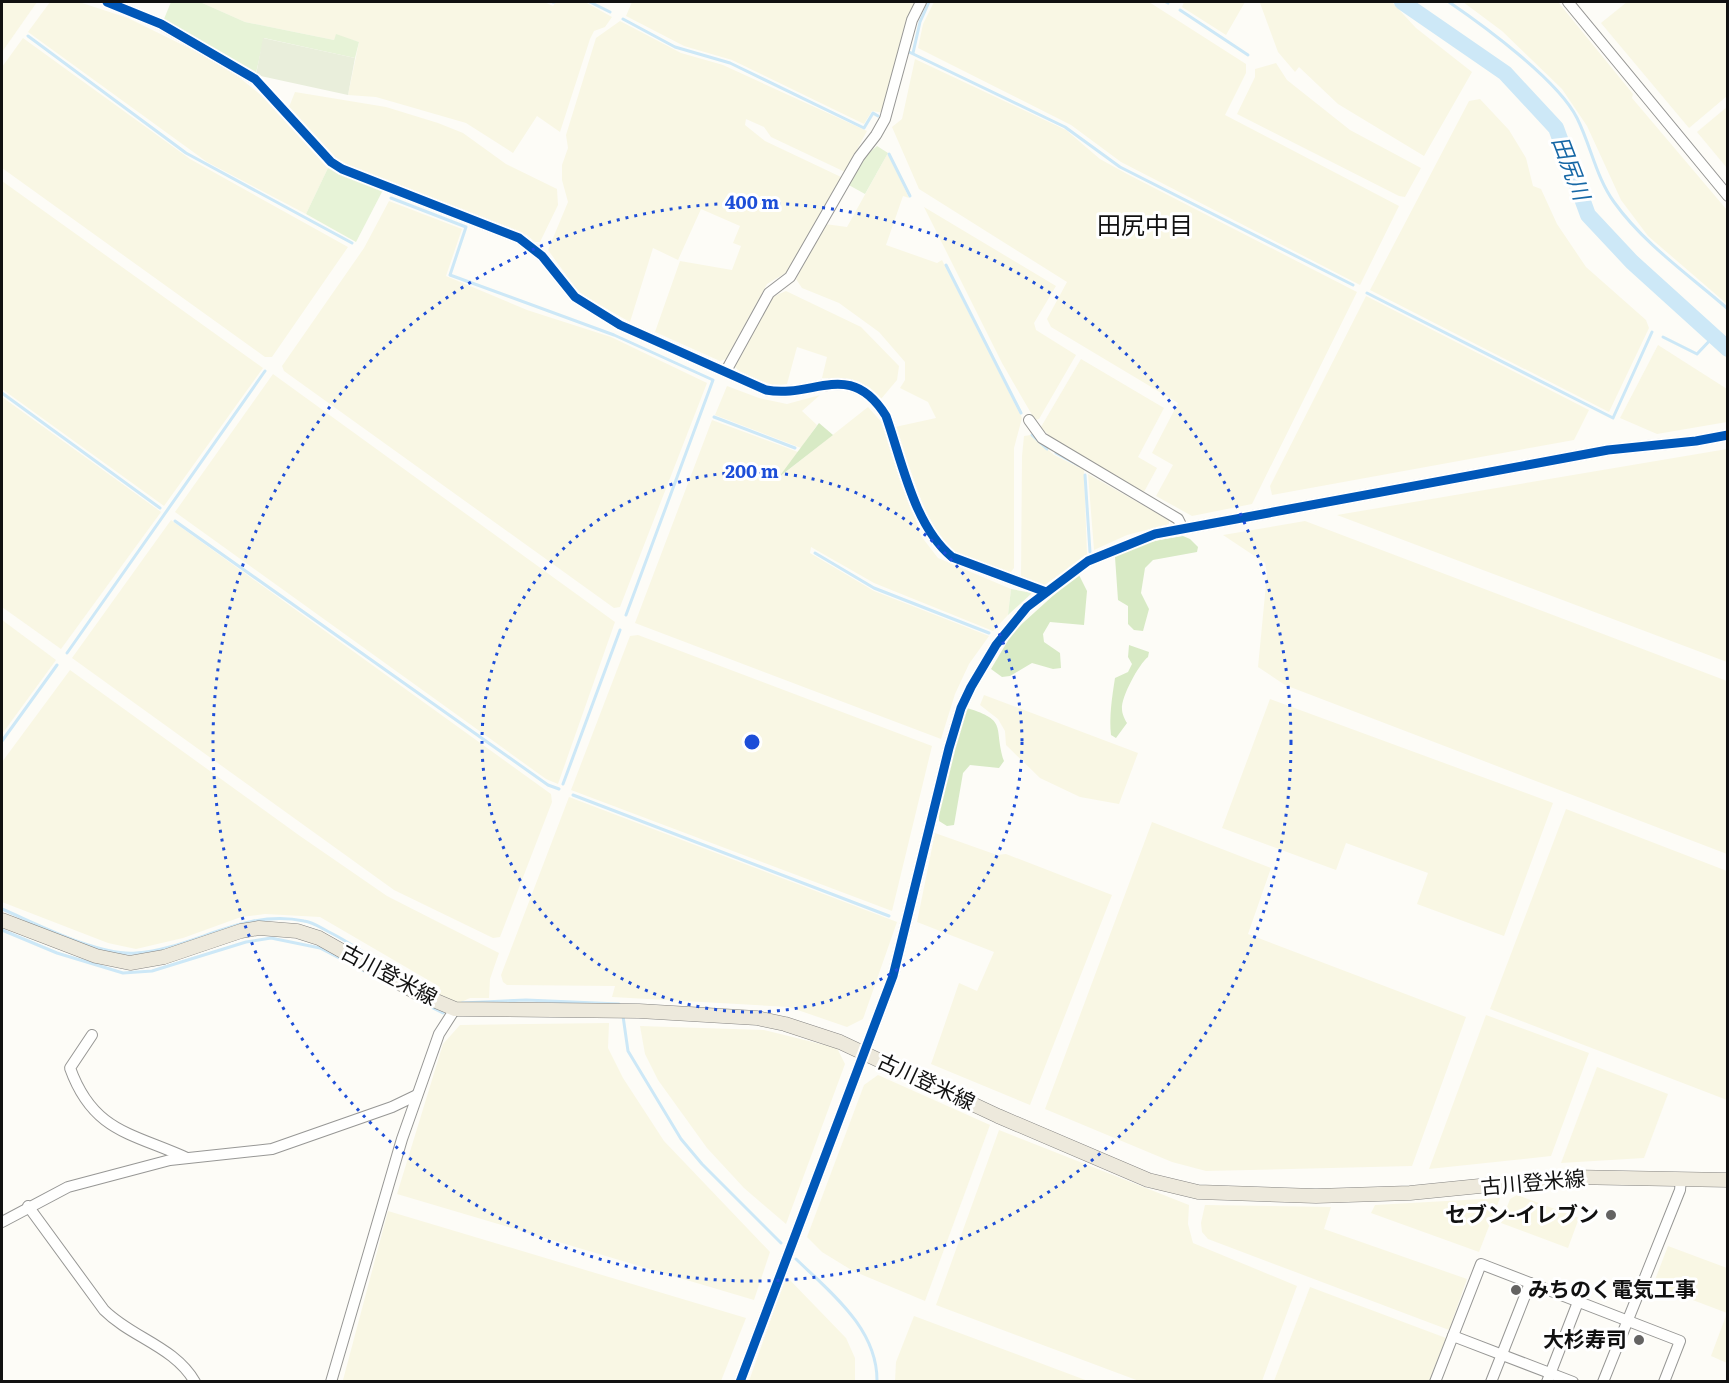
<svg xmlns="http://www.w3.org/2000/svg" width="1729" height="1383" font-family="Literata,'Noto Sans JP',serif">
  <style>
    .farmland { fill: #f9f7e4 }
    .green { fill: #e7f3d7 }
    .forest { fill: #d8eac5 }
    .cemetery { fill: #e9eedb }
    .lines { fill: none; stroke-linecap: round; stroke-linejoin: round }
    .stream { stroke: #cde8f7; stroke-width: 3 }
    .river { stroke: #cde8f7; stroke-width: 16 }
    .minor-casing { stroke: #979795; stroke-width: 12 }
    .major-casing { stroke: #858482; stroke-width: 15 }
    .minor { stroke: #fffffe; stroke-width: 10 }
    .major { stroke: #ede9dc; stroke-width: 14 }
    .cycleway-casing { stroke: #fff; stroke-width: 13 }
    .cycleway { stroke: #0057b8; stroke-width: 9 }
    .ring { fill: none; stroke: #1d4ed8; stroke-width: 3; stroke-dasharray: 3 6 }
    .poi-dot { fill: #646362; stroke: #fff; stroke-width: 2 }
    .labels { text-anchor: middle; stroke-width: 6; stroke-linejoin: round; paint-order: stroke }
    .street-label { font-size: 21px; fill: #111; stroke: #fff }
    .poi-label { font-size: 21px; font-weight: bold; fill: #111; stroke: #fff; text-anchor: end }
    .water-label { font-size: 22px; font-style: italic; fill: #1768a6; stroke: #fff }
    .quarter-label { font-size: 24px; fill: #111; stroke: #fff }
    .centre { fill: #1d4ed8; stroke: #fff; stroke-width: 3 }
    .ring-label { font-size: 18px; text-anchor: middle; font-weight: bold; fill: #1d4ed8; stroke: #fff; stroke-width: 6; stroke-linejoin: round; paint-order: stroke }
  </style>
  <rect width="100%" height="100%" fill="#fdfcf7"/>
  <g class="farmland">
    <polygon points="2,2 37,2 2,52"/>
    <polygon points="50,2 79,2 128,18 205,56 240,78 272,104 328,168 306,214 207,162 28,32"/>
    <polygon points="200,2 544,2 553,6 556,2 585,2 612,17 605,27 594,31 590,39 560,132 537,116 513,153 466,123 376,97 348,95 359,42 336,35 334,40 245,22"/>
    <polygon points="632,2 916,2 884,113 872,111 864,124 732,60 684,46 626,16"/>
    <polygon points="934,2 1149,2 1246,64 1246,73 1225,115 1399,206 1360,285 1121,162 1071,125 918,48 923,24"/>
    <polygon points="1184,2 1392,2 1416,28 1472,72 1424,156 1338,104 1299,67 1295,72 1278,52 1260,3 1245,2 1226,35 1182,7"/>
    <polygon points="1463,2 1558,2 1633,94 1632,98 1727,210 1727,304 1648,236 1621,200 1587,126 1562,89 1502,31"/>
    <polygon points="1627,2 1727,2 1727,96 1689,128 1601,23"/>
    <polygon points="620,21 681,53 723,65 867,131 845,172 771,137 764,127 746,119 745,125 765,141 841,177 789,271 767,284 726,359 720,361 655,332 680,261 732,270 741,246 733,243 740,226 701,209 678,260 653,248 630,322 580,294 548,250 568,202 562,180 562,165 568,148 566,135 596,38"/>
    <polygon points="23,38 190,159 348,247 272,357 265,357 2,168 2,67"/>
    <polygon points="915,59 1066,130 1100,159 1127,174 1357,292 1252,504 1192,516 1156,496 1173,465 1152,453 1178,403 1051,327 1047,319 1067,282 919,189 892,127 902,119"/>
    <polygon points="1276,63 1287,80 1350,130 1421,168 1405,197 1399,196 1237,114 1255,77 1255,69"/>
    <polygon points="295,92 386,107 438,123 463,133 506,164 557,189 558,205 540,242 535,242 527,235 346,165 331,155 289,107"/>
    <polygon points="1480,99 1509,130 1526,158 1533,186 1541,189 1557,224 1586,267 1646,320 1649,328 1609,412 1370,290 1469,101"/>
    <polygon points="1727,107 1727,168 1697,132"/>
    <polygon points="888,153 909,198 903,196 886,245 937,263 942,260 1022,418 1014,448 1014,568 1010,573 952,553 930,525 895,427 936,418 928,402 900,388 905,380 905,362 879,332 839,303 802,288 796,279 825,224 847,227"/>
    <polygon points="2,181 263,368 164,506 2,389"/>
    <polygon points="389,201 462,229 446,276 527,310 611,337 707,383 620,607 614,608 284,371 282,366 364,248"/>
    <polygon points="924,207 1056,286 1034,323 1036,330 1076,355 1039,419 1035,420 1002,363"/>
    <polygon points="786,291 861,327 899,366 897,380 881,399 851,381 822,378 827,357 797,347 787,384 775,386 742,374 735,367 772,297"/>
    <polygon points="1366,296 1589,410 1574,440 1272,495 1270,486"/>
    <polygon points="1658,345 1727,389 1727,422 1657,434 1620,418"/>
    <polygon points="1081,359 1164,408 1138,457 1157,468 1144,492 1052,439 1041,427"/>
    <polygon points="273,374 615,622 558,784 546,779 175,512"/>
    <polygon points="727,386 759,398 787,404 820,395 802,411 817,425 801,448 715,415"/>
    <polygon points="2,397 161,512 61,649 2,607"/>
    <polygon points="868,407 885,426 921,536 938,558 1011,589 1008,615 993,631 874,583 811,547 810,553 874,591 989,636 969,664 955,694 941,739 635,623 712,420 798,452 782,475"/>
    <polygon points="1031,435 1054,455 1084,470 1087,555 1043,586 1021,579 1022,456 1024,436"/>
    <polygon points="1727,449 1727,662 1337,515"/>
    <polygon points="1088,474 1169,520 1169,524 1127,535 1094,550"/>
    <polygon points="171,520 551,794 552,802 500,937 493,938 394,890 72,658"/>
    <polygon points="1305,521 1727,681 1727,854 1285,685 1258,667 1267,574 1265,563 1223,535"/>
    <polygon points="2,620 56,660 2,734"/>
    <polygon points="638,635 932,746 892,911 571,790 630,636"/>
    <polygon points="70,670 300,836 387,896 499,953 490,979 489,998 470,998 459,1003 438,996 440,987 320,917 265,914 241,917 183,938 136,949 108,943 2,902 2,762"/>
    <polygon points="984,695 1138,753 1119,804 1080,797 1040,778 1006,745 1005,731 998,719 980,705"/>
    <polygon points="1270,699 1553,803 1504,936 1417,904 1428,873 1346,843 1336,870 1222,828"/>
    <polygon points="569,797 897,922 863,1019 847,1027 789,1007 612,997 615,986 507,985 503,982 501,975"/>
    <polygon points="1566,809 1727,871 1727,1100 1490,1009"/>
    <polygon points="1152,822 1271,868 1248,934 1466,1017 1412,1166 1206,1171 1172,1162 1045,1109"/>
    <polygon points="935,833 997,855 1006,854 1112,895 1030,1105 931,1064 959,983 977,991 994,952 917,922"/>
    <polygon points="1486,1015 1589,1053 1551,1156 1429,1169"/>
    <polygon points="609,1023 608,1048 623,1078 664,1141 770,1252 754,1300 397,1194 443,1044 460,1025"/>
    <polygon points="640,1026 764,1030 837,1048 845,1064 786,1224 744,1188 707,1148 658,1080 645,1054"/>
    <polygon points="1597,1067 1668,1094 1644,1158 1561,1163"/>
    <polygon points="878,1075 990,1125 925,1301 853,1271 822,1252 807,1237 864,1085"/>
    <polygon points="999,1130 1189,1205 1188,1224 1193,1243 1297,1286 1262,1381 1139,1381 936,1305"/>
    <polygon points="1517,1195 1579,1218 1568,1248 1501,1223 1510,1199"/>
    <polygon points="1500,1198 1479,1252 1371,1213 1375,1205"/>
    <polygon points="1205,1205 1331,1207 1324,1229 1467,1279 1449,1330 1208,1239 1202,1232 1201,1223"/>
    <polygon points="388,1211 746,1318 721,1381 343,1380"/>
    <polygon points="1668,1246 1727,1268 1727,1363 1711,1356 1727,1313 1653,1285"/>
    <polygon points="786,1276 846,1338 855,1358 855,1381 749,1381"/>
    <polygon points="1310,1287 1446,1338 1429,1381 1274,1381"/>
    <polygon points="914,1316 1088,1381 895,1381 896,1362"/>
  </g>
  <g class="green">
    <polygon points="171,2 200,2 245,22 334,40 336,34 359,42 355,58 264,38 256,73 164,19"/>
    <polygon points="877,146 888,153 865,194 847,184 868,154"/>
    <polygon points="328,168 383,190 356,242 306,214"/>
    <polygon points="1011,589 1032,593 1008,615"/>
  </g>
  <g class="forest">
    <polygon points="819,423 833,435 779,477"/>
    <path d="M1183 536 1190 539 1198 547 1197 552 1153 560 1145 568 1141 593 1149 609 1143 631 1134 630 1128 624V606L1118 600 1115 557C1136 543 1159 540 1183 536Z"/>
    <polygon points="1078,573 1087,591 1084,625 1050,622 1043,634 1044,642 1060,653 1061,668 1053,669 1032,663 1010,676 1002,677 991,669 1013,632"/>
    <path d="M1129 645 1149 652 1148 657C1139 664 1121 697 1122 709 1122 714 1125 720 1127 723L1116 738 1111 735C1109 717 1112 697 1115 678L1128 672 1132 664 1128 657Z"/>
    <path d="M967 708C1009 721 993 727 1004 761L999 768 970 765 963 773 954 825 947 826 939 821V809L962 718Z"/>
  </g>
  <polygon class="cemetery" points="263,38 355,58 348,95 256,75"/>
  <g class="lines">
    <g class="stream">
      <polyline points="553,2 554,2"/>
      <polyline points="590,2 610,12"/>
      <polyline points="1166,2 1168,3"/>
      <path d="M1449 2C1484 26 1558 80 1577 118 1591 146 1596 177 1614 202 1644 244 1689 275 1728 309"/>
      <polyline points="1180,10 1248,55"/>
      <polyline points="623,19 675,47 730,63 864,128 873,113 878,116"/>
      <polyline points="28,36 186,153 352,243"/>
      <polyline points="907,51 1065,127 1120,167 1353,285"/>
      <polyline points="913,53 920,22 929,2"/>
      <polyline points="889,154 910,196"/>
      <polyline points="391,198 466,227 450,275 614,335 713,380 626,615"/>
      <polyline points="946,265 1021,413"/>
      <polyline points="1367,293 1613,418 1652,332"/>
      <polyline points="1663,337 1697,354 1714,336"/>
      <polyline points="2,393 160,508"/>
      <polyline points="714,417 795,448"/>
      <polyline points="1032,435 1047,449"/>
      <polyline points="1056,453 1078,465"/>
      <polyline points="1085,475 1090,552"/>
      <polyline points="175,521 548,785 559,789"/>
      <polyline points="815,553 874,588 989,633"/>
      <polyline points="67,653 265,371"/>
      <polyline points="2,741 57,665"/>
      <polyline points="563,784 620,630"/>
      <polyline points="573,795 889,916"/>
      <path d="M2 909C37 924 98 956 136 953 194 949 243 908 304 921 313 922 321 928 329 932 365 950 399 979 437 993"/>
      <polyline points="2,930 57,953 123,973 152,971 246,942 271,938 320,948 370,974"/>
      <polyline points="423,1003 443,1013 445,1011"/>
      <polyline points="462,1003 526,1000 619,1004"/>
      <polyline points="623,1016 628,1051 681,1139 702,1164 781,1243"/>
      <path d="M796 1259C831 1293 878 1329 877 1382"/>
    </g>
    <polyline class="river" points="1402,2 1505,73 1556,128 1588,215 1632,262 1728,349"/>
    <g class="minor-casing">
      <g id="minor">
        <path d="M107 2 161 24 255 79 331 162 342 169 519 238 542 256 575 297 620 325 766 390C814 399 850 358 886 416 902 461 914 526 952 557L1046 592"/>
        <polyline points="1568,2 1728,196"/>
        <polyline points="726,371 769,293 790,277 859,157 876,135 885,119 912,20 921,2"/>
        <polyline points="1029,420 1042,438 1178,519 1183,529"/>
        <path d="M92 1035 70 1068C93 1132 132 1133 187 1158"/>
        <path d="M28 1206 104 1310C132 1338 174 1346 195 1382"/>
        <polyline points="2,1222 68,1187 170,1160 272,1149 392,1107 417,1095"/>
        <polyline points="1453,1336 1573,1382"/>
        <polyline points="331,1382 402,1139 439,1034 455,1009"/>
        <polyline points="740,1382 893,976 949,748 961,708 971,687 996,645 1027,607 1088,561 1155,534 1608,450 1696,441 1728,435"/>
        <polyline points="1435,1382 1481,1264 1680,1341 1664,1382"/>
        <polyline points="1491,1382 1530,1283"/>
        <polyline points="1547,1382 1578,1302"/>
        <polyline points="1603,1382 1680,1190 1681,1179"/>
      </g>
    </g>
    <g class="major-casing">
      <polyline id="major" points="2,920 96,956 130,963 164,957 241,931 259,928 297,931 319,938 417,993 455,1009 639,1011 757,1018 785,1024 840,1042 998,1116 1148,1180 1198,1192 1316,1196 1410,1193 1570,1177 1728,1180"/>
    </g>
    <use href="#minor" class="minor"/>
    <use href="#major" class="major"/>
    <g class="cycleway-casing">
      <g id="cycleway">
        <path d="M107 2 161 24 255 79 331 162 342 169 519 238 542 256 575 297 620 325 766 390C814 399 850 358 886 416 902 461 914 526 952 557L1046 592"/>
        <polyline points="740,1382 893,976 949,748 961,708 971,687 996,645 1027,607 1088,561 1155,534 1608,450 1696,441 1728,435"/>
      </g>
    </g>
    <use href="#cycleway" class="cycleway"/>
  </g>
  <g class="ring">
    <circle cx="752" cy="742" r="270"/>
    <circle cx="752" cy="742" r="539"/>
  </g>
  <g class="poi-dot">
    <circle cx="1611" cy="1215" r="6"/>
    <circle cx="1516" cy="1290" r="6"/>
    <circle cx="1639" cy="1340" r="6"/>
  </g>
  <g class="labels">
    <g class="street-label">
      <text transform="translate(389 975) rotate(28)" y="7">古川登米線</text>
      <text transform="translate(926 1082) rotate(25)" y="7">古川登米線</text>
      <text transform="translate(1533 1183) rotate(-5)" y="7">古川登米線</text>
    </g>
    <g class="poi-label">
      <text x="1599" y="1222">セブン-イレブン</text>
      <text x="1528" y="1297" text-anchor="start">みちのく電気工事</text>
      <text x="1627" y="1347">大杉寿司</text>
    </g>
    <g class="water-label">
      <text transform="translate(1571 168) rotate(69)" y="8">田尻川</text>
    </g>
    <g class="quarter-label">
      <text x="1145" y="234">田尻中目</text>
    </g>
  </g>
  <circle cx="752" cy="742" r="9" class="centre"/>
  <g class="ring-label">
    <text x="752" y="209">400 m</text>
    <text x="752" y="478">200 m</text>
  </g>
  <rect width="1729" height="1383" fill="none" stroke="#111111" stroke-width="6"/>
</svg>
